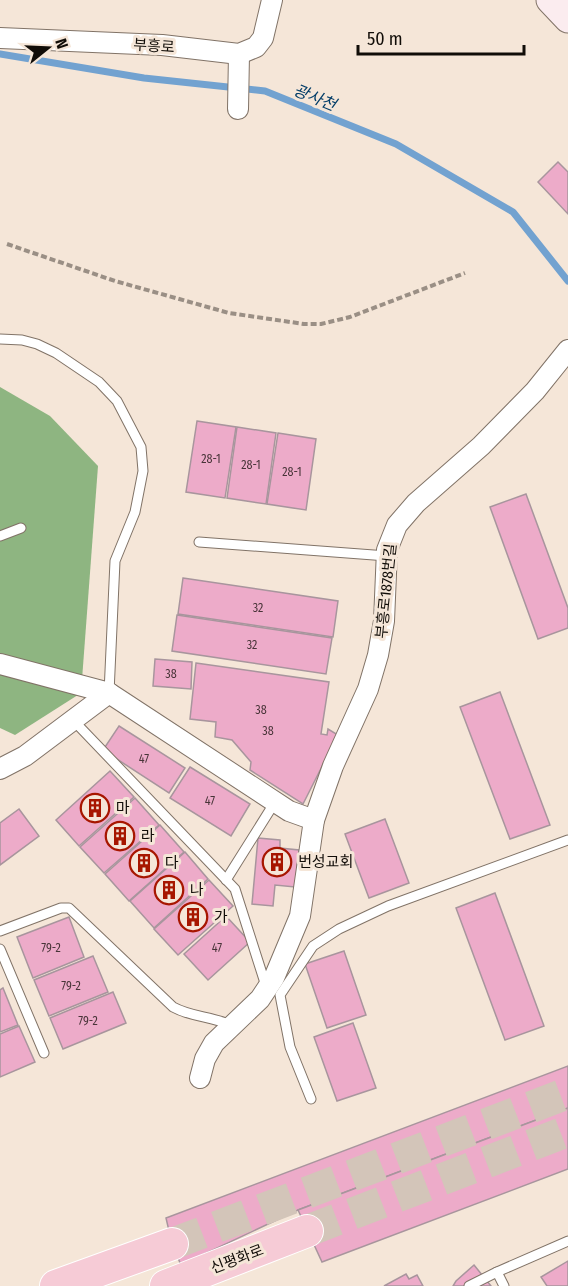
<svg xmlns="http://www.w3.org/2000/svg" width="568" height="1286" font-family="'Fira Sans Condensed','Noto Sans KR',sans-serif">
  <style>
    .forest { fill: #8eb581 }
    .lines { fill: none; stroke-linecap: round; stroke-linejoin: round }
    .stream { stroke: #72a2d0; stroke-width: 7 }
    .building { fill: #edabc9; stroke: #a8959d; stroke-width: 1.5 }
    .trunk-tunnel { stroke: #d3c5b9; stroke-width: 32; stroke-dasharray: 32 16; stroke-linecap: butt }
    .service-casing { stroke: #817367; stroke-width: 11 }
    .minor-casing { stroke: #817367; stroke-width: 22 }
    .secondary-casing { stroke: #817367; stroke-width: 29 }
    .trunk-casing { stroke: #fff; stroke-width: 34 }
    .path { stroke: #9a8f85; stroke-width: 4; stroke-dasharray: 6 3; stroke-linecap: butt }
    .service { stroke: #fff; stroke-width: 9 }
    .minor { stroke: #fff; stroke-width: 20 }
    .secondary { stroke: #fbecef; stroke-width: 27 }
    .trunk { stroke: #f6cbd6; stroke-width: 32 }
    .labels { text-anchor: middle; stroke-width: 6; stroke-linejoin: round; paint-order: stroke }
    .number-label { font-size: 12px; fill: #483438 }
    .street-label { font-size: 15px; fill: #110d08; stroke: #f5e6d8 }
    .poi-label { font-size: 15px; fill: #110d08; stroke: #f5e6d8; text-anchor: start }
    .water-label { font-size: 16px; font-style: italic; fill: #033d68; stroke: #f5e6d8 }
  </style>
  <rect width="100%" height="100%" fill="#f5e6d8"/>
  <polygon class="forest" points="0,387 50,416 98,466 81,693 15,735 0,728"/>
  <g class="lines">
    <polyline class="stream" points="0,54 144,78 265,91 396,144 513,212 568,281"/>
  </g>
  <g class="building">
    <polygon points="558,162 568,172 568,214 538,182"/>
    <polygon points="197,421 236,427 225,498 186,492"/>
    <polygon points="237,427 276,433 266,504 227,498"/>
    <polygon points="278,433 316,439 306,510 267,504"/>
    <polygon points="526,494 568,608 568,628 538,639 490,507"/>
    <polygon points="183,578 338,601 333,637 178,614"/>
    <polygon points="177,615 332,638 326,674 172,651"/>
    <polygon points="155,659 192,662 191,689 153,686"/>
    <polygon points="196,663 329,682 321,734 327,735 328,729 338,735 303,804 250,770 251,762 232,740 215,737 216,722 190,719"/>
    <polygon points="500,692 550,825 510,839 460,707"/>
    <polygon points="119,726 185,768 169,793 103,750"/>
    <polygon points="190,767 250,804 231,836 170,798"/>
    <polygon points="110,771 134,797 79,846 56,820"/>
    <polygon points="135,798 159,825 104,873 80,847"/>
    <polygon points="19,809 39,836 0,865 0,823"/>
    <polygon points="385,819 409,883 369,898 345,834"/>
    <polygon points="160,825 184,852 129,901 105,874"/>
    <polygon points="258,838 280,840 280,848 299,850 295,887 275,885 273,906 252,904"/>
    <polygon points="185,852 208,879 154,928 130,901"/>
    <polygon points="209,880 233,906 178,955 154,929"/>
    <polygon points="495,893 544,1026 505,1040 456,908"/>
    <polygon points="226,916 250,942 208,980 184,954"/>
    <polygon points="69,917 84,957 33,978 17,937"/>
    <polygon points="344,951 366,1015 327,1028 305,964"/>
    <polygon points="93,956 108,992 49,1016 34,980"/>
    <polygon points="3,988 18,1025 0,1032 0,990"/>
    <polygon points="113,992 126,1023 63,1049 50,1018"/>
    <polygon points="353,1023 376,1088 337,1101 314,1037"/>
    <polygon points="19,1026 35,1062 0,1077 0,1034"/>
    <polygon points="568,1066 568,1108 298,1210 181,1265 172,1244 166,1218"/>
    <polygon points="568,1108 568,1169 322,1262 298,1210"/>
    <polygon points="568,1261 568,1286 547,1286 541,1277"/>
    <polygon points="474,1265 491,1286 453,1286 456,1281"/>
    <polygon points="406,1274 409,1279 417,1275 423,1286 384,1286"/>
  </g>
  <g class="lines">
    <g class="trunk-tunnel">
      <polyline points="307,1231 568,1131"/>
      <polyline points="172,1244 568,1093"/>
    </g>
    <g class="service-casing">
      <g id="service">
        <polyline points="0,339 22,340 37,344 56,353 99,382 117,401 141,447 143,471 135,512 115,561 109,693"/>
        <polyline points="0,536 21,528"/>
        <polyline points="199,542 387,556"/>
        <polyline points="73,720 235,889 266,986"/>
        <polyline points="226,880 275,802"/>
        <path d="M0 931 61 908H69L173 1007C191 1017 210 1016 231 1025"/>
        <polyline points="0,949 44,1053"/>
        <polyline points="311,1099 290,1047 280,995 313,946 339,929 388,906 568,840"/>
        <polyline points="469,1286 497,1272"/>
        <polyline points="504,1286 497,1272 568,1241"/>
      </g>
    </g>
    <g class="minor-casing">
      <g id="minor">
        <polyline points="0,38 162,45 239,54 256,47 263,38 272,0"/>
        <polyline points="238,109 239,54"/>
        <polyline points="0,664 109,693 289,811 314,820"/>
        <polyline points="0,769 25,756 109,693"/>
        <polyline points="200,1078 205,1059 214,1043 260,999 274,978 300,916 314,820 333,766 368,689 378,655 384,621 387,550 397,525 416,503 481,446 535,391 568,350"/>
      </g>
    </g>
    <g class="secondary-casing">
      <polyline id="secondary" points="550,0 568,19"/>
    </g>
    <g class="trunk-casing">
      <g id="trunk">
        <polyline points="56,1286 172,1244"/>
        <polyline points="166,1286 307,1231"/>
      </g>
    </g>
    <polyline class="path" points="7,244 115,281 229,313 304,324 321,324 350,317 465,273"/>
    <use href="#service" class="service"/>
    <use href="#minor" class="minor"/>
    <use href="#secondary" class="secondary"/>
    <use href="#trunk" class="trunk"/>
  </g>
  <defs>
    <g id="building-ring" transform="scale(1.5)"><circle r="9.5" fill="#f5e6d8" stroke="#a71600" stroke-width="1.5"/><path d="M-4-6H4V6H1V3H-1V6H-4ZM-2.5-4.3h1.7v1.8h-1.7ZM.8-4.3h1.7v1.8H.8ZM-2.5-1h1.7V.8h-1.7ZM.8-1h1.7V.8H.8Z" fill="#a71600"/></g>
  </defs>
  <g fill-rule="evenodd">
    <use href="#building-ring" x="95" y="808"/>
    <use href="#building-ring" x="120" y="836"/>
    <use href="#building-ring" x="277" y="862"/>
    <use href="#building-ring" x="144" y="863"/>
    <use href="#building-ring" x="169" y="890"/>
    <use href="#building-ring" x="193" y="917"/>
  </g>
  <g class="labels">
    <g class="number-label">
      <text x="211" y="463">28-1</text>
      <text x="251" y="469">28-1</text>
      <text x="292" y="476">28-1</text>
      <text x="258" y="612">32</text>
      <text x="252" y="649">32</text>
      <text x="171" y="678">38</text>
      <text x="261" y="714">38</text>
      <text x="268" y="735">38</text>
      <text x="144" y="763">47</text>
      <text x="210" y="805">47</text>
      <text x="51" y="952">79-2</text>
      <text x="217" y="952">47</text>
      <text x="71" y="990">79-2</text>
      <text x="88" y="1025">79-2</text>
    </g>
    <g class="street-label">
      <text transform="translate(154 46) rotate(4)" y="5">부흥로</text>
      <text transform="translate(386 591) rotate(-84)" y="5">부흥로1878번길</text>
      <text transform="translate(237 1259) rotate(-21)" y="5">신평화로</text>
    </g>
    <g class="poi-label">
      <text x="116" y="813">마</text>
      <text x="141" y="841">라</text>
      <text x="298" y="867">번성교회</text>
      <text x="165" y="868">다</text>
      <text x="190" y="895">나</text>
      <text x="214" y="922">가</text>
    </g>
    <g class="water-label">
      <text transform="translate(315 97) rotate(22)" y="6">광사천</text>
    </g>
  </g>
  <g transform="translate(48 48) rotate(72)" stroke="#f5e6d8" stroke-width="4.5" paint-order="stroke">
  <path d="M0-4.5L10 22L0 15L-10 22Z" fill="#110d08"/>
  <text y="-9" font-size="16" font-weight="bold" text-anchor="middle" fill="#110d08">N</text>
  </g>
  <path d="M358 45v9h166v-9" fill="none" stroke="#110d08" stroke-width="3"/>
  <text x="367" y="45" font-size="18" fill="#110d08" stroke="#f5e6d8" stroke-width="4.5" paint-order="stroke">50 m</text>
</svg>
